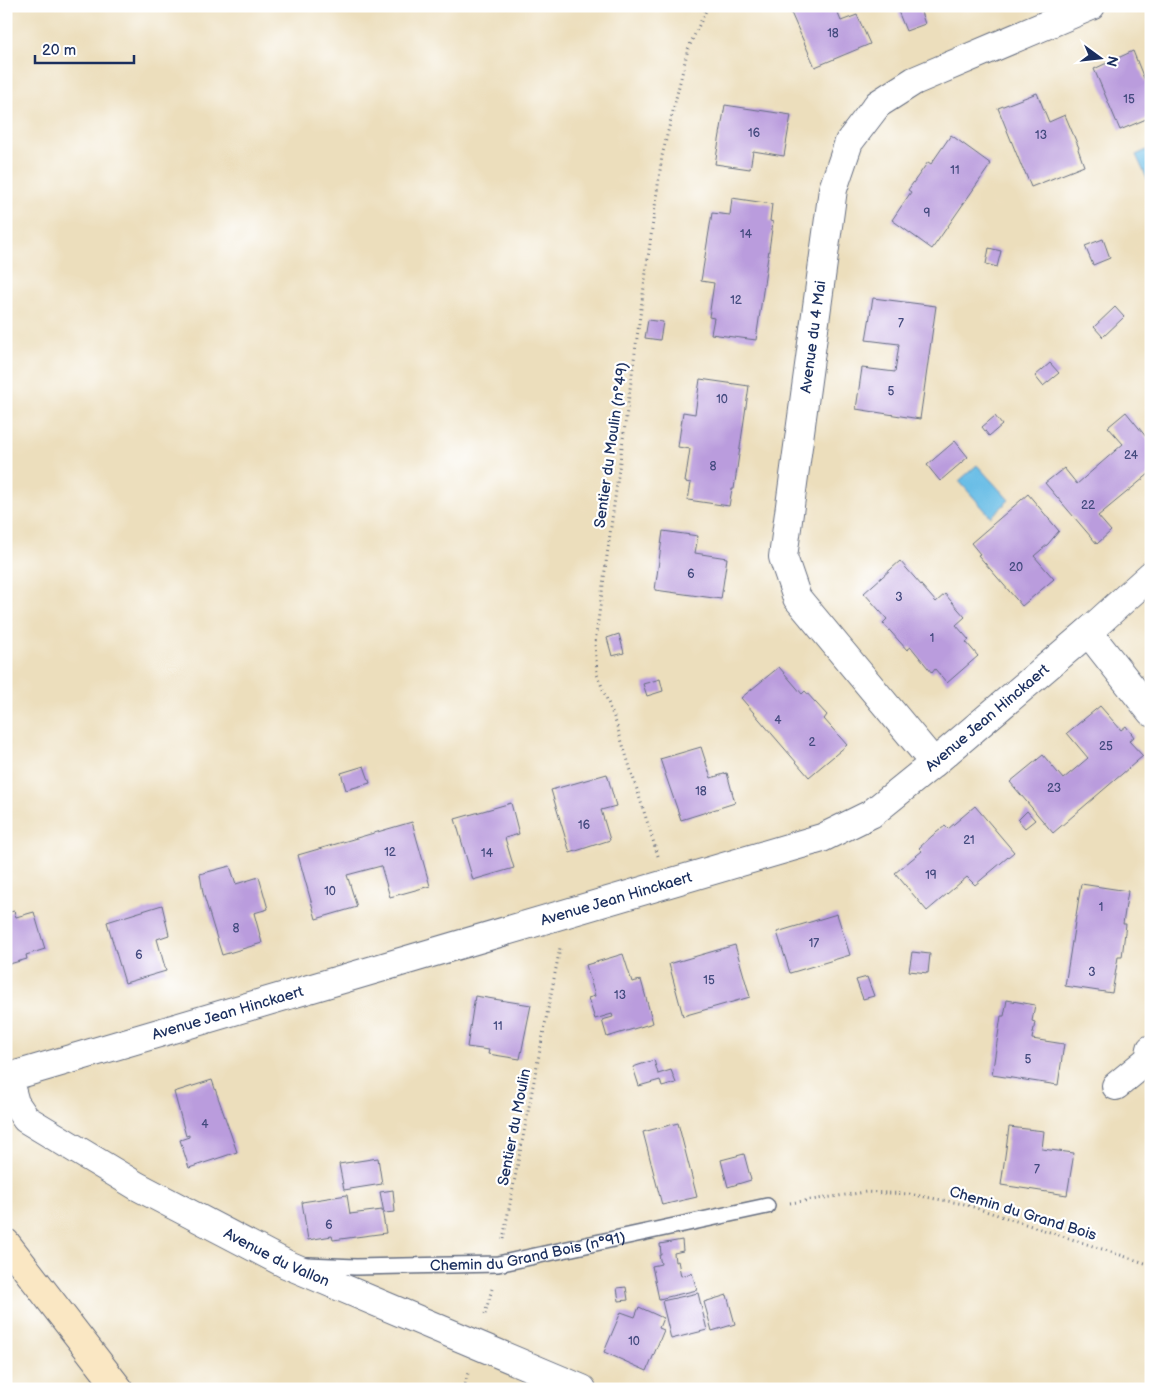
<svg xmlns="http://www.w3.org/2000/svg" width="1157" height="1395" font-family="'Balsamiq Sans',sans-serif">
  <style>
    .water { fill: #6abee6; stroke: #4276a2 }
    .building { fill: #ba9cdd }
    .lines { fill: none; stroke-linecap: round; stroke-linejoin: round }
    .lane-casing { stroke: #646c7f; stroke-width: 18 }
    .street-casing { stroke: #646c7f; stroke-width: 30 }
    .secondary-casing { stroke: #646c7f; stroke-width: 30 }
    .path { stroke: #646c7f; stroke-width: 3; stroke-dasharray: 1 4; stroke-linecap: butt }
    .lane { stroke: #fff; stroke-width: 15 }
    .street { stroke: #fff; stroke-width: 28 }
    .secondary { stroke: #fae7c3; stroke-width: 28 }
    .labels { text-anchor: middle; stroke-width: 4.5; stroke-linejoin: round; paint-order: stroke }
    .number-label { font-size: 12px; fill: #434a7e }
    .street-label { font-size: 15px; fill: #1b2f5e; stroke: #fff }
  </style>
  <rect width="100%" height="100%" fill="#fff"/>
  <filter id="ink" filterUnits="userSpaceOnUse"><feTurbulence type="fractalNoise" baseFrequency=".02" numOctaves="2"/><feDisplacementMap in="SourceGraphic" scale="10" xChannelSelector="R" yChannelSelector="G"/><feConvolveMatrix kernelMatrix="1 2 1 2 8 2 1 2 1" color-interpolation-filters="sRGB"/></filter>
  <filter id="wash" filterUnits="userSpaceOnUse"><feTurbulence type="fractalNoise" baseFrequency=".0096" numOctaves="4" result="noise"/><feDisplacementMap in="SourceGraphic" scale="20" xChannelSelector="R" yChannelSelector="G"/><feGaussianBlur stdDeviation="1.12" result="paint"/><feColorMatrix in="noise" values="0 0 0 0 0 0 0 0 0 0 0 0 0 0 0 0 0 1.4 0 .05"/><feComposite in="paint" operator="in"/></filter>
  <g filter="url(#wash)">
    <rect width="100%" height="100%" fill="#ecdebc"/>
    <g class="water">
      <polygon points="1151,148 1151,187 1136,155"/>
      <polygon points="977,465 1009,500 991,517 959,481"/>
    </g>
    <g id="blocks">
      <g class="building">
        <polygon points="788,6 835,6 841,21 857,15 870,44 815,67"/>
        <polygon points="896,6 919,6 925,24 906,31"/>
        <polygon points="1133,51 1145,81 1151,79 1151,117 1120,130 1094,69"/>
        <polygon points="1037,93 1049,122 1065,115 1079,148 1078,149 1084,166 1031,187 1024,170 1023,170 998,108"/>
        <polygon points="725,105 791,115 784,156 753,151 750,169 715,164"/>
        <polygon points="951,135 991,164 932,249 892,220 911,192 908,190 928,162 931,164"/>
        <polygon points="732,198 772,204 770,221 773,222 756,340 711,334 714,318 709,317 714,283 701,281 712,213 730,215"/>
        <polygon points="1103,239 1110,258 1093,265 1085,246"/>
        <polygon points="989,248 1001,251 997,267 986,264"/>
        <polygon points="873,298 936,306 920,419 856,409 862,368 895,372 899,344 866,340"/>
        <polygon points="1115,307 1124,317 1103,337 1094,327"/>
        <polygon points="648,320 663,322 660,340 645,338"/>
        <polygon points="1050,363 1059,373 1043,386 1035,376"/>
        <polygon points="700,379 749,386 734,489 732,489 729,506 688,500 691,483 685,482 690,449 678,447 683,412 695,414"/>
        <polygon points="1126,412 1151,443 1151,474 1150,473 1098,516 1111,531 1097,544 1045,483 1064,468 1077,484 1123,444 1108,427"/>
        <polygon points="995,416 1002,425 989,436 982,427"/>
        <polygon points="955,441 968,457 940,481 927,465"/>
        <polygon points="1028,494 1059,531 1048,544 1034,556 1054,579 1022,606 978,555 980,554 971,543"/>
        <polygon points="663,531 698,536 695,553 727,558 721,599 655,590"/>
        <polygon points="900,561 936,602 945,594 965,617 956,625 969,640 966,642 978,656 947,683 935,669 932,673 911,647 907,650 883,623 887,619 864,593"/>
        <polygon points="619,634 624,653 612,656 607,638"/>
        <polygon points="779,667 802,694 805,691 827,715 824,719 847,745 809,777 741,698"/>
        <polygon points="660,679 663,691 647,696 643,684"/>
        <polygon points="1100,706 1121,730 1126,726 1134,737 1129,741 1143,756 1053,833 1010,782 1043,755 1063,779 1075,769 1088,758 1067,733"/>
        <polygon points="701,747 711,778 727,773 735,803 681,820 660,759"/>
        <polygon points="364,766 370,783 346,790 341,773"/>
        <polygon points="607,774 616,806 601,810 610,840 570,853 551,790"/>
        <polygon points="511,803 519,834 505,838 514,868 473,880 455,819"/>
        <polygon points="975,806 1014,852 975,885 967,877 927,911 895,873 922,851 919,848 932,836 945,826 948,829"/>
        <polygon points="1027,811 1035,820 1025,828 1018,820"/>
        <polygon points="412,822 430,886 390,897 381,866 347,875 357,907 316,919 298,855"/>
        <polygon points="230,866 236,884 259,877 268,909 254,913 262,943 222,955 203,893 200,874"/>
        <polygon points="1081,884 1128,891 1123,924 1126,924 1122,957 1118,957 1112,993 1065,986"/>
        <polygon points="162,905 169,935 157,939 166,971 125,983 107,922"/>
        <polygon points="14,911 16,917 34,912 45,949 26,955 27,959 6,965 6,913"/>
        <polygon points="837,914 850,955 790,973 777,932"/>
        <polygon points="735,945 750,997 683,1016 669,964"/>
        <polygon points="912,952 930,954 928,973 909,971"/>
        <polygon points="623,954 632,982 641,980 653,1023 607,1037 602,1020 613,1017 612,1014 595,1019 588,998 595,996 586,965"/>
        <polygon points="867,977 874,996 863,999 856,980"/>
        <polygon points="475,996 531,1005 520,1059 488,1054 489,1050 467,1047"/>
        <polygon points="1007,1000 1035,1005 1032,1021 1035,1022 1032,1039 1064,1044 1058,1085 992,1075 1001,1016 1004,1016"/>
        <polygon points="654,1060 658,1074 671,1070 676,1083 662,1087 660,1080 639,1086 633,1067"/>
        <polygon points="212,1080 237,1152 189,1168 180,1140 189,1137 189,1135 186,1136 174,1092"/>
        <polygon points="678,1123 697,1197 662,1205 643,1132"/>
        <polygon points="1009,1127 1044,1131 1042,1149 1074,1153 1067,1195 1001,1185"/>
        <polygon points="744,1154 751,1180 728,1187 721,1160"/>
        <polygon points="378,1158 382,1184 344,1190 339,1164"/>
        <polygon points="393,1190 395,1212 384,1213 380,1192"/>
        <polygon points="347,1195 350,1214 382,1210 386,1233 333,1240 332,1236 308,1240 302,1202"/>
        <polygon points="682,1240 683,1251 674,1253 675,1262 678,1261 681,1276 692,1273 697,1290 659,1299 652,1266 661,1264 659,1255 661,1255 660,1244"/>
        <polygon points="626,1287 628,1300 619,1301 617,1288"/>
        <polygon points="698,1293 707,1330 671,1339 662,1301"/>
        <polygon points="727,1295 735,1324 712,1331 704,1302"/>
        <polygon points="639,1307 663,1318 659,1328 664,1330 647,1371 604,1352 621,1312 635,1317"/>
      </g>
    </g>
  </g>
  <g filter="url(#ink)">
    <use href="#blocks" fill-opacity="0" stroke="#646c7f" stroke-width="1"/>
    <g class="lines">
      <g class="lane-casing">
        <g id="lane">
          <path id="s1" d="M307 1265 356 1267 498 1264 767 1206"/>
        </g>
      </g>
      <g class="street-casing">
        <g id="street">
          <polyline points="1088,632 1151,712"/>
          <path id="s2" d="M934 763 797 598 783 557 833 189 849 142 878 104 914 81 1091 6"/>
          <path id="s3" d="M6 1078 822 838 871 814 934 763 1088 632 1151 575"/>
          <path id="s4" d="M8 1078 15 1103 26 1119 137 1186 286 1264 582 1389"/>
          <polyline points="1116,1086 1149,1059 1151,1049"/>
        </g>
      </g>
      <g class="secondary-casing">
        <polyline id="secondary" points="6,1243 119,1389"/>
      </g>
      <g class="path">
        <polyline points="658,856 615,720 597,674 595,643 662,156 688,49 708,6"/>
        <polyline points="790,1203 866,1192 909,1194 964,1204 1151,1265"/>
        <polyline points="503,1239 560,948"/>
        <polyline points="485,1314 492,1289"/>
        <polyline points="464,1389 468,1373"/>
      </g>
      <use href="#lane" class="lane"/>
      <use href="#street" class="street"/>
      <use href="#secondary" class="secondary"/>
    </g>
  </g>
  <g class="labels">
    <g class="number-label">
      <text x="833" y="37">18</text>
      <text x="1129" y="103">15</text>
      <text x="754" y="137">16</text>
      <text x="1041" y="139">13</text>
      <text x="955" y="174">11</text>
      <text x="927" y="217">9</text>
      <text x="746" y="238">14</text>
      <text x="736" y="304">12</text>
      <text x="901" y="327">7</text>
      <text x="891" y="395">5</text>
      <text x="722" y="403">10</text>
      <text x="1131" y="459">24</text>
      <text x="713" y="470">8</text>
      <text x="1088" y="509">22</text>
      <text x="1016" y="571">20</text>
      <text x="691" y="578">6</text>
      <text x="899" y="601">3</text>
      <text x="932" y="642">1</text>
      <text x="778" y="724">4</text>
      <text x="812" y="746">2</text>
      <text x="1106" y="750">25</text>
      <text x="1054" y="792">23</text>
      <text x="701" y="795">18</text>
      <text x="584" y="829">16</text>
      <text x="969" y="844">21</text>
      <text x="390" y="856">12</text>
      <text x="487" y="857">14</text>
      <text x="931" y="879">19</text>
      <text x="330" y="895">10</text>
      <text x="1101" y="911">1</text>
      <text x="236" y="932">8</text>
      <text x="814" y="947">17</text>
      <text x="139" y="959">6</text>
      <text x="1092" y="976">3</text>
      <text x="709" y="984">15</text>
      <text x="620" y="999">13</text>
      <text x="498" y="1030">11</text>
      <text x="1028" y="1063">5</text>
      <text x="205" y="1128">4</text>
      <text x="1037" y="1173">7</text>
      <text x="329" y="1229">6</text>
      <text x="634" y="1345">10</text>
    </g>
    <g class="street-label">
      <text dy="5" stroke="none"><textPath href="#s2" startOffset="480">Avenue du 4 Mai</textPath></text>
      <text transform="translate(611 445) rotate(-82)" y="5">Sentier du Moulin (n°49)</text>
      <text dy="5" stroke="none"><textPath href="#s3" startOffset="1056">Avenue Jean Hinckaert</textPath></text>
      <text dy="5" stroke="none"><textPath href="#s3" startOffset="636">Avenue Jean Hinckaert</textPath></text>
      <text dy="5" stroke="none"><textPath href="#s3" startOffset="231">Avenue Jean Hinckaert</textPath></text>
      <text transform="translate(514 1127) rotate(-79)" y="5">Sentier du Moulin</text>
      <text transform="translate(1023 1213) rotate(17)" y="5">Chemin du Grand Bois</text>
      <text dy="5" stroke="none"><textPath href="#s1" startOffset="222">Chemin du Grand Bois (n°91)</textPath></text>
      <text dy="5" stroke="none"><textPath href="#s4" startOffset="332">Avenue du Vallon</textPath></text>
    </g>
  </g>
  <rect width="1157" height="1395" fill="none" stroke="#fff" stroke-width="25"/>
  <g transform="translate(1100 58) rotate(105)" stroke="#ffffff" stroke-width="4" paint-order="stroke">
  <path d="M0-4L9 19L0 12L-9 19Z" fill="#1b2f5e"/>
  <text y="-8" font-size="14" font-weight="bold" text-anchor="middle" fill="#1b2f5e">N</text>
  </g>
  <path d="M35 55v8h99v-8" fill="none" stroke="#1b2f5e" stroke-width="2.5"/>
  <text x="42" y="55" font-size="15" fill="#1b2f5e" stroke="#ffffff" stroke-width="4" paint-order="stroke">20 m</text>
</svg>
